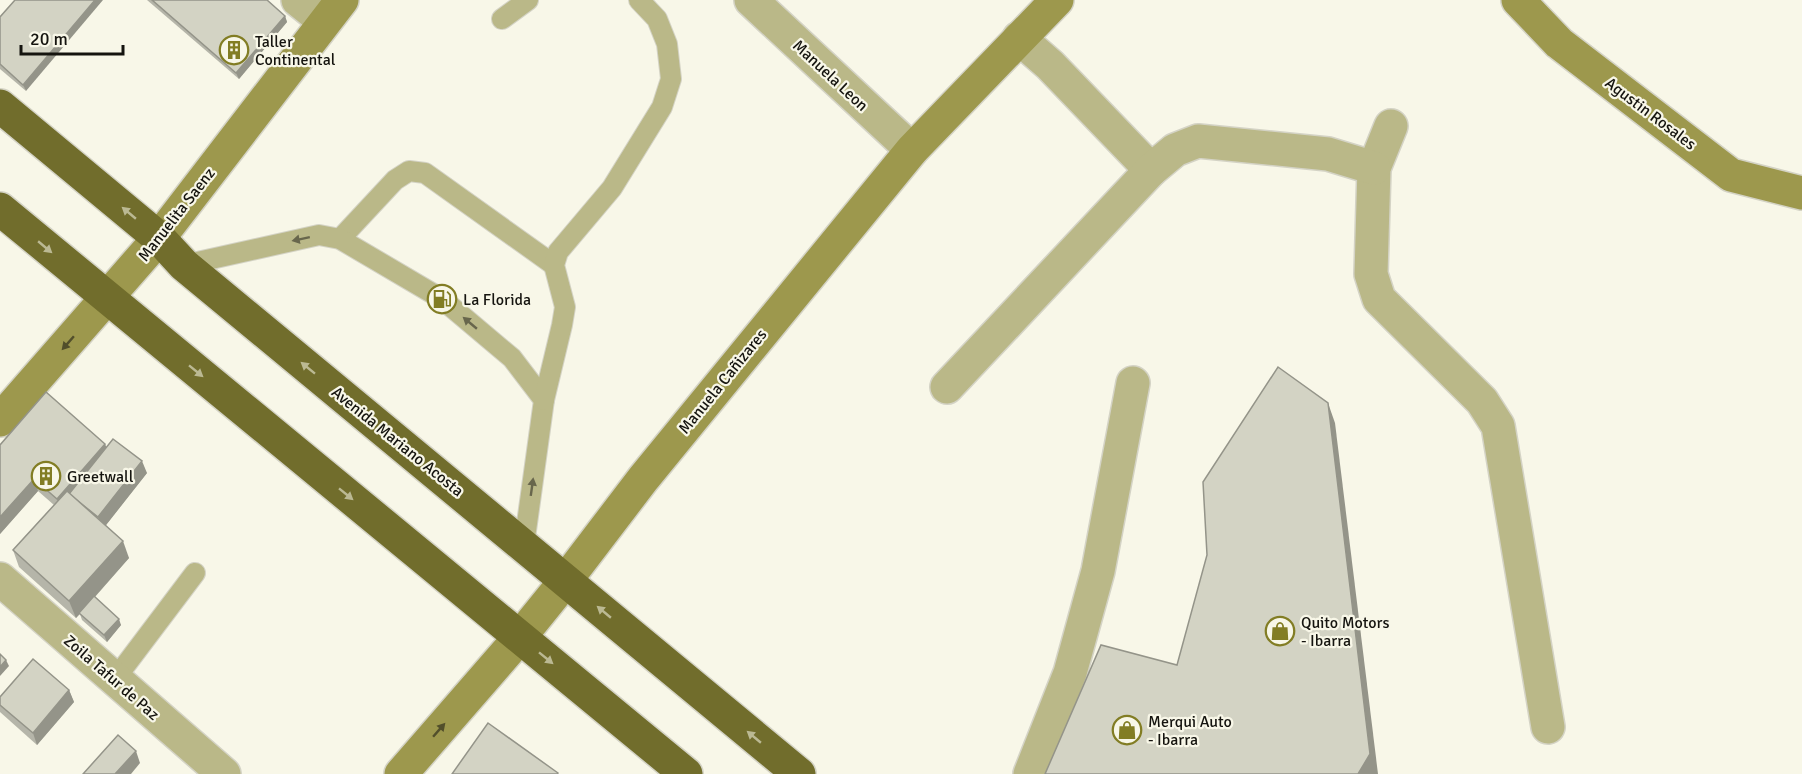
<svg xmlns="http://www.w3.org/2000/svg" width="1802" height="774" font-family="Signika,sans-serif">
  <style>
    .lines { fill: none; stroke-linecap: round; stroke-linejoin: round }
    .lane-casing { stroke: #d4d3c5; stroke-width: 22 }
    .street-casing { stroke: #d4d3c5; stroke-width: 36 }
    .secondary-casing { stroke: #d4d3c5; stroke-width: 36 }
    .highway-casing { stroke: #d4d3c5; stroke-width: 36 }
    .lane { stroke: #bab888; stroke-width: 20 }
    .street { stroke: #bab888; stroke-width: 33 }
    .secondary { stroke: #9d984d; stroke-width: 33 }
    .highway { stroke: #716d2c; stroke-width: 33 }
    .wall { fill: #b5b5a9 }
    .shaded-wall { fill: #949489 }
    .building { fill: #d3d3c4; stroke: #949489; stroke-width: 1.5 }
    .oneway { fill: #bbb993 }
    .oneway2 { fill: #68664c }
    .oneway3 { fill: #524f2b }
    .labels { text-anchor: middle; stroke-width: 4.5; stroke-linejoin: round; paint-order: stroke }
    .poi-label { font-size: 16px; fill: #15140f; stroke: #f8f7e8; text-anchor: start }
    .street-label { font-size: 16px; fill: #15140f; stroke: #f8f7e8 }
  </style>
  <rect width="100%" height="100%" fill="#f8f7e8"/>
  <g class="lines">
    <g class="lane-casing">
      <g id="lane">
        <polyline points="502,19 528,0"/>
        <polyline points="340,239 395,180 409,171 425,173 554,265"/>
        <polyline points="184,265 319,235 340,239 442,299 512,358 544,400 524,545"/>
        <polyline points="544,400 562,325 565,307 554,265 558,252 612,188 662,107 671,79 667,44 657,19 639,0"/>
        <polyline points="115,679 195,573"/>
      </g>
    </g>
    <g class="street-casing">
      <g id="street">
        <polyline points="298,0 324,21"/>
        <polyline points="751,0 912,150"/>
        <polyline points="1019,38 1050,65 1151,170"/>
        <polyline points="1391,126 1374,168 1371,274 1379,299 1482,401 1498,426 1548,727"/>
        <polyline points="947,387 1151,170 1175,150 1198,141 1328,154 1374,168"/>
        <polyline points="0,579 224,774"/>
        <polyline points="1030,774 1070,673 1098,571 1133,383"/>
      </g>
    </g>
    <g class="secondary-casing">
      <g id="secondary">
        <polyline points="1518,0 1559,43 1731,175 1802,193"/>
        <polyline points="0,420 159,238 342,0"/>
        <polyline points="401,774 520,637 566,580 643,479 912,150 1057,0"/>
      </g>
    </g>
    <g class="highway-casing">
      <g id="highway">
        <polyline points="0,106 159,238 184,265 799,774"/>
        <polyline points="0,209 686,774"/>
      </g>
    </g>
    <use href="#lane" class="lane"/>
    <use href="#street" class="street"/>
    <use href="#secondary" class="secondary"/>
    <use href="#highway" class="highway"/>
  </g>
  <g class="wall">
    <polygon points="147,0 267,0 285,16 287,22 239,79"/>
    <polygon points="0,17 26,91 0,69"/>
    <polygon points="105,444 106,448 147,473 105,526 129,558 95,597 121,625 107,642 82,620 80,614 76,618 19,567 13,550 54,505 38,491 0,534 0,445"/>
    <polygon points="69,690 74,702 37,745 0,712 0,697"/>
  </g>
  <g class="shaded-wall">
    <polygon points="95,0 103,0 26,91 23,85"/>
    <polygon points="285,16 287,22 239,79 236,73"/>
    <polygon points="1328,403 1335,423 1378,774 1358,774"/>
    <polygon points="105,444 110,456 61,511 57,499"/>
    <polygon points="142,461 147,473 103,529 98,517"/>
    <polygon points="34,479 38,491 0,534 0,517"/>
    <polygon points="123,541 129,558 76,618 69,601"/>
    <polygon points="119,619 121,625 107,642 104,635"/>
    <polygon points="6,660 9,666 0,676 0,667"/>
    <polygon points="69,690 74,702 37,745 33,733"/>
    <polygon points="136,751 140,763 131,774 115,774"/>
  </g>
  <g class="building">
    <polygon points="15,0 95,0 23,85 0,64 0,17"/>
    <polygon points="152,0 267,0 285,16 236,73"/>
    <polygon points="1278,367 1328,403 1370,754 1358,774 1045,774 1101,645 1177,665 1207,555 1203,482"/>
    <polygon points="46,392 105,444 57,499 34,479 0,517 0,445"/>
    <polygon points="113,439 142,461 98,517 69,494"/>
    <polygon points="67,491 123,541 69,601 13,550"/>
    <polygon points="94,596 119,619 104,635 79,613"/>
    <polygon points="0,654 6,660 0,667"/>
    <polygon points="33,659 69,690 33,733 0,705 0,697"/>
    <polygon points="488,723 558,773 557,774 452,774"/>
    <polygon points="118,735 136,751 115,774 83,774"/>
  </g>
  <defs><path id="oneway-solid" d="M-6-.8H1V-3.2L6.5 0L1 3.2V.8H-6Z" transform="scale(1.5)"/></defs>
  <g class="oneway">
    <use href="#oneway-solid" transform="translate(129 213) rotate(-140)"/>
    <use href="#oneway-solid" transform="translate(45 247) rotate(40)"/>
    <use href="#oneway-solid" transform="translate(308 368) rotate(-141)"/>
    <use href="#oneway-solid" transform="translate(196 371) rotate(39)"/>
    <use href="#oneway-solid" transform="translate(346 494) rotate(39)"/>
    <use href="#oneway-solid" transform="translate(604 612) rotate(-140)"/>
    <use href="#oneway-solid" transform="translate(546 658) rotate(39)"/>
    <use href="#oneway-solid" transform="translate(754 737) rotate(-140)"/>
  </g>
  <g class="oneway2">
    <use href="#oneway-solid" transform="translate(301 239) rotate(168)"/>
    <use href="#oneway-solid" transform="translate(470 323) rotate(-140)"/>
    <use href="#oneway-solid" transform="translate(532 487) rotate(-82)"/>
  </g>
  <g class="oneway3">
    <use href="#oneway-solid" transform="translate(68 343) rotate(131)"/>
    <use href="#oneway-solid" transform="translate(439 730) rotate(-49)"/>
  </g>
  <defs>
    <g id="building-ring" transform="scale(1.5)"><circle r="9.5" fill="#f8f7e8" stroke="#827d24" stroke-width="1.5"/><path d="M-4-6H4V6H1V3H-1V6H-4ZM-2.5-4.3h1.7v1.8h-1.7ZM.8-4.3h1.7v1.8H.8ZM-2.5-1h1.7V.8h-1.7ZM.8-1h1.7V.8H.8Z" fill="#827d24"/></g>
    <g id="fuel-ring" transform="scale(1.5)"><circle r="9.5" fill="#f8f7e8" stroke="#827d24" stroke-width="1.5"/><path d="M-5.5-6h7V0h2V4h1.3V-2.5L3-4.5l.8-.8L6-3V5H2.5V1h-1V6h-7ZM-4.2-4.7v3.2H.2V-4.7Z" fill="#827d24"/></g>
    <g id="shop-ring" transform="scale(1.5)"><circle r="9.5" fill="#f8f7e8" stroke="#827d24" stroke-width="1.5"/><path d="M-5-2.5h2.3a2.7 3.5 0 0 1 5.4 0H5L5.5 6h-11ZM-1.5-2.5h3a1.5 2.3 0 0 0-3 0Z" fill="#827d24"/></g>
  </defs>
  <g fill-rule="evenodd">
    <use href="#building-ring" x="234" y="50"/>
    <use href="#fuel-ring" x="442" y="299"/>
    <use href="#building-ring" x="46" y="476"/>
    <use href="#shop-ring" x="1280" y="631"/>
    <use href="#shop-ring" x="1127" y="730"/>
  </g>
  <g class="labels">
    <g class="poi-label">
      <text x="255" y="47">Taller<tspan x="255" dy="18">Continental</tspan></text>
      <text x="463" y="305">La Florida</text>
      <text x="67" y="482">Greetwall</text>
      <text x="1301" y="628">Quito Motors<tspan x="1301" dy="18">- Ibarra</tspan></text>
      <text x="1148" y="727">Merqui Auto<tspan x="1148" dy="18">- Ibarra</tspan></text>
    </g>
    <g class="street-label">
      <text transform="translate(831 75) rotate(43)" y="6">Manuela Leon</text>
      <text transform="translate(1651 113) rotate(37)" y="6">Agustin Rosales</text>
      <text transform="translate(176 214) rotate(-52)" y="6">Manuelita Saenz</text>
      <text transform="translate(722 381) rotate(-51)" y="6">Manuela Cañizares</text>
      <text transform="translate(398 441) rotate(39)" y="6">Avenida Mariano Acosta</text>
      <text transform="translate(112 677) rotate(41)" y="6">Zoila Tafur de Paz</text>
    </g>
  </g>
  <path d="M21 45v9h102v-9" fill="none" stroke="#15140f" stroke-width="3"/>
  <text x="30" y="45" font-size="18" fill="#15140f" stroke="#f8f7e8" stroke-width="4.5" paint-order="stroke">20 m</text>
</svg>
